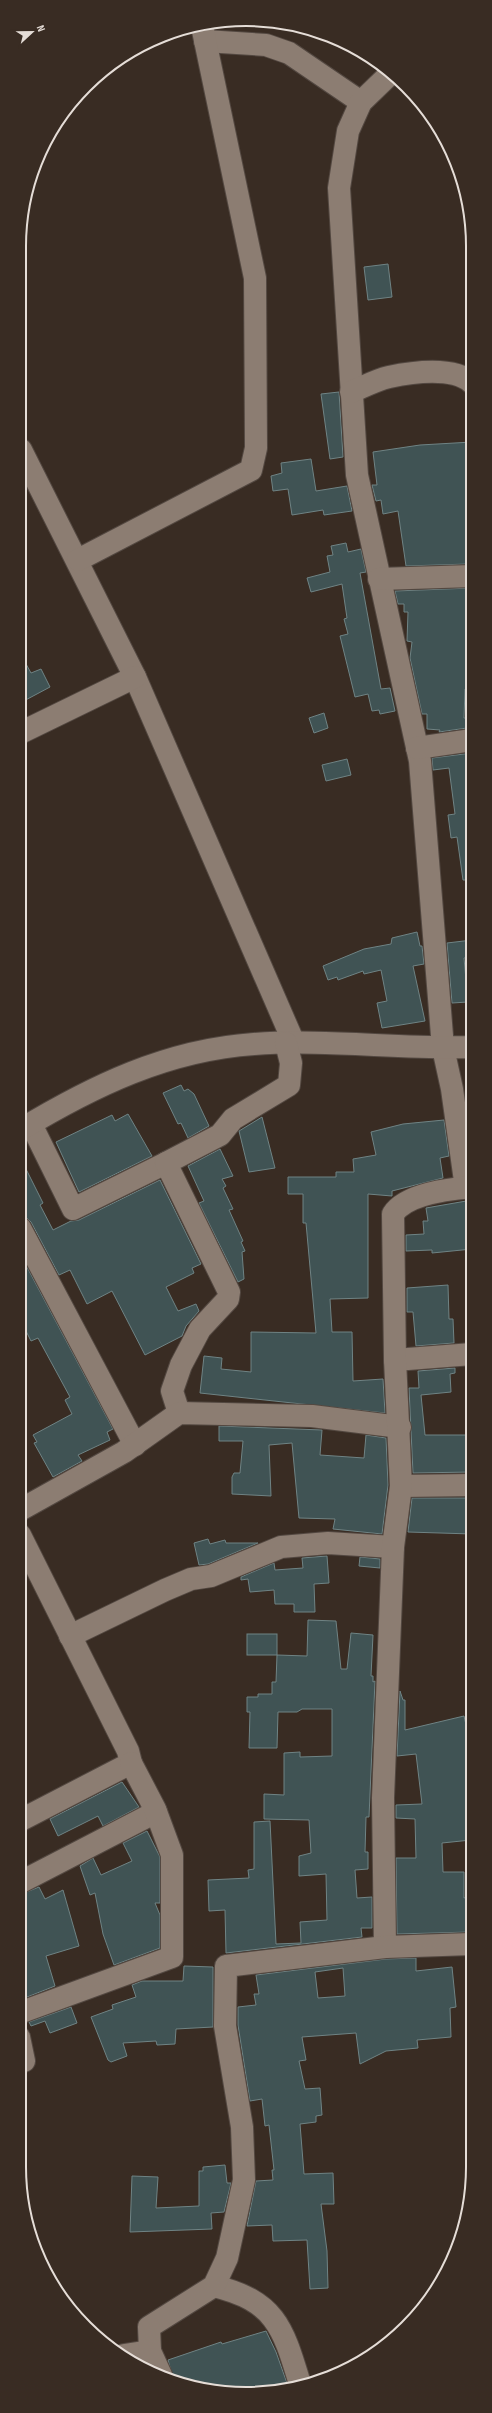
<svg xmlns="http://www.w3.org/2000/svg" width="492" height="2413" font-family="'Sofia Sans Condensed',sans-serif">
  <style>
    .building { fill: #405354; stroke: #6f8384; fill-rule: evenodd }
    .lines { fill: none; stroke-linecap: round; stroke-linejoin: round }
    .minor-casing { stroke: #534841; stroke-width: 24 }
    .minor { stroke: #8c7d72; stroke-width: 22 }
    .rim { fill: none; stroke: #e5ddd7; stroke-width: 2 }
  </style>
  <rect width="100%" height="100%" fill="#392c23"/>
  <g class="building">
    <polygon points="388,264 392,297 368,300 364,267"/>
    <polygon points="339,392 343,457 330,459 321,394"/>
    <polygon points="472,442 472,554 467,554 468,564 406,566 398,511 383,514 381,500 376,501 372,485 377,485 373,452 420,445"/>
    <polygon points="311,459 316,491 347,486 352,511 324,515 323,510 292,515 288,489 273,491 271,476 282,473 281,463"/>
    <polygon points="346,543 348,552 361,549 366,572 360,573 381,689 390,688 395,711 380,714 379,710 372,711 368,694 355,697 340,636 348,634 344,619 347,618 342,584 311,592 307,578 330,572 327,556 333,555 331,546"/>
    <polygon points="472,588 472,690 465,689 464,718 468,718 467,728 439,732 440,730 427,729 427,714 422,714 410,658 412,642 407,641 408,612 404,612 404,604 398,604 395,591"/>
    <polygon points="20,653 31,673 41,669 50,687 20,703"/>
    <polygon points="324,713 328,728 314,733 309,718"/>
    <polygon points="472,753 472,880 463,880 457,837 451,838 448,815 455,814 449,768 433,770 432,758"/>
    <polygon points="347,759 351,775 326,781 322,765"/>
    <polygon points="417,932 420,946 422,946 424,964 413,966 425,1021 382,1028 377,1003 387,1001 381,970 364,974 363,971 338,980 337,977 328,980 323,966 364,949 391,944 392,938"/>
    <polygon points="472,940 472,957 464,958 468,1002 452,1003 447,943"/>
    <polygon points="181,1085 184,1091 188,1089 194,1094 209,1126 188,1138 181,1123 178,1124 163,1093"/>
    <polygon points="128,1114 152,1156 79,1192 56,1142 112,1115 115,1121"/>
    <polygon points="262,1117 275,1168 249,1172 239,1131"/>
    <polygon points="444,1120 449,1156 440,1158 443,1178 392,1191 392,1196 368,1194 368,1298 330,1299 332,1332 352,1332 353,1381 383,1379 385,1413 200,1393 204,1356 222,1358 221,1369 251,1372 251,1332 316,1333 306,1223 303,1223 303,1194 288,1194 288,1177 336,1177 336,1172 354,1172 353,1159 376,1155 371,1132 403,1124"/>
    <polygon points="220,1149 233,1176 222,1179 226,1186 223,1188 233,1209 229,1210 243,1241 241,1242 245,1251 242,1252 244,1279 238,1282 199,1203 204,1201 188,1166"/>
    <polygon points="20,1157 43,1203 40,1205 53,1230 71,1221 79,1220 160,1180 201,1264 192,1268 194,1273 166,1287 178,1311 196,1304 199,1311 186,1326 182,1336 145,1355 112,1291 87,1304 70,1270 59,1275 31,1222 26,1217 20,1216"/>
    <polygon points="472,1200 472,1249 432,1253 432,1250 406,1251 406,1235 424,1234 423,1221 428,1221 426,1208"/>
    <polygon points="20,1254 113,1429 107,1432 110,1440 78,1455 82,1461 53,1477 34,1443 37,1442 33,1435 72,1414 65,1400 70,1397 38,1338 31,1341 20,1319"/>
    <polygon points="448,1285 449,1319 453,1319 454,1343 416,1346 413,1312 407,1312 407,1288"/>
    <polygon points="455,1368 455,1373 450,1374 451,1392 421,1395 425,1435 472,1435 472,1472 413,1473 409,1388 419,1388 418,1371"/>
    <polygon points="219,1426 322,1430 320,1455 364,1458 366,1435 386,1438 388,1485 382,1534 333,1529 335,1519 299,1518 292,1443 269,1445 271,1496 232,1494 232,1477 234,1473 240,1473 243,1441 219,1441"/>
    <polygon points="412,1498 471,1498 472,1534 408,1532"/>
    <polygon points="208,1539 210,1544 225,1540 226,1543 258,1543 208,1564 199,1565 194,1543"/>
    <polygon points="327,1556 329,1583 314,1584 315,1612 294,1612 294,1604 275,1604 274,1590 250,1592 248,1579 241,1580 241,1577 274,1563 275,1570 303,1568 302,1558"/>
    <polygon points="360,1557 380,1559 380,1568 359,1566"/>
    <polygon points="308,1620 336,1621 341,1669 347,1669 351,1633 373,1635 371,1676 373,1676 373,1682 375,1681 369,1817 366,1817 365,1852 368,1852 368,1869 355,1870 357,1898 372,1897 372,1928 361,1928 362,1937 226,1953 225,1910 209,1911 208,1880 249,1878 248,1870 254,1869 254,1822 270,1821 276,1944 301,1943 300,1922 327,1920 326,1874 299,1876 299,1856 311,1853 309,1820 264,1819 264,1794 284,1795 284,1753 300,1752 300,1757 332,1756 332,1709 302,1709 297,1712 278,1712 277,1748 249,1748 250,1712 247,1712 247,1697 258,1697 258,1694 272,1694 272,1682 276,1682 277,1655 307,1656"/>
    <rect x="247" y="1634" width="30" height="21"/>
    <polygon points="400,1691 403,1700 405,1700 405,1730 464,1716 470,1742 468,1742 471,1761 471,1840 442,1843 443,1872 464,1872 464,1898 467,1897 470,1932 397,1934 396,1858 416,1858 415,1819 396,1818 396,1805 422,1804 416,1754 397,1756"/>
    <polygon points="122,1782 139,1807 103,1826 98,1816 58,1836 50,1819"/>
    <polygon points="147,1831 160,1857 160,1903 155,1903 160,1915 160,1948 114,1965 103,1934 95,1893 90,1895 80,1866 93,1858 101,1875 132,1861 123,1843"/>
    <polygon points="39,1887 45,1899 63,1890 79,1946 46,1956 55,1986 22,1999 19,1991 19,1895"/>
    <path d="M416 1958V1971L452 1967 456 2007 450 2008 451 2037 417 2040 418 2048 386 2051 360 2064 356 2033 302 2037 306 2060 299 2061 305 2089 320 2088 322 2115 316 2116V2122L300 2124 304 2174 333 2173 334 2204H321L327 2251 328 2288 310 2289 307 2240 273 2241 272 2225 247 2226 256 2181 273 2180 272 2170H274L269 2125 265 2126 262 2099 250 2101 238 2025V2007L256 2005 254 1994H259L256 1975 386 1959ZM343 1968 345 1996 318 1998 315 1972Z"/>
    <polygon points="184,1966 213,1967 213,2027 176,2029 175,2044 157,2045 156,2041 123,2043 127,2056 111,2062 108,2060 91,2017 113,2009 112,2005 136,1997 132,1985 142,1981 183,1981"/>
    <polygon points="71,2007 77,2023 50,2033 45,2021 31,2026 29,2022"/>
    <polygon points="225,2165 227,2183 231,2183 224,2212 211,2213 212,2229 130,2232 132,2176 158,2177 156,2208 199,2206 199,2171 203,2171 203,2167"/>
    <polygon points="266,2331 276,2352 288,2386 231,2394 173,2378 168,2360 221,2342 222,2344"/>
  </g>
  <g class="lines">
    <g class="minor-casing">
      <g id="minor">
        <polyline points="205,41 266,45 289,53 361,102"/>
        <polyline points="390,74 361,102 348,131 339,188 357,475 420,761 443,1048 452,1089 466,1188"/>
        <path d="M351 392C363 387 376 380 389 377 412 372 454 366 472 383"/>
        <polyline points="21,450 135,677 294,1043"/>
        <polyline points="78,560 251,470 256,448 255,278 202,26"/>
        <polyline points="379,579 472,576"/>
        <polyline points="20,733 135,677"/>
        <polyline points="417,748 472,740"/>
        <polyline points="31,1124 73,1209 166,1163"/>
        <path d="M20 1130C93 1086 167 1050 254 1044 326 1039 399 1049 472 1047"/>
        <polyline points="20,1228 135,1445"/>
        <polyline points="395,1360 472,1354"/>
        <polyline points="179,1413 172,1391 181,1365 200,1329 228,1299 229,1292 166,1163 220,1135 233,1119 289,1085 291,1063 286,1043"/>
        <polyline points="401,1486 472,1485"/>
        <polyline points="20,1510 124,1452 179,1413 312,1416 400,1427"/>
        <polyline points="70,1636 165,1590 191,1579 211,1576 281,1547 328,1543 393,1547"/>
        <polyline points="19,1821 131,1763 128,1751 20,1535"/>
        <polyline points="19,1883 156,1812"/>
        <path d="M385 1947 383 1798 393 1547 401 1486 395 1360 393 1214C406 1194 449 1189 472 1187"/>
        <polyline points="19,2013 172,1957 172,1855 155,1809 131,1763"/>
        <polyline points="19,2037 24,2061"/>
        <path d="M214 2286C276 2301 283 2328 300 2384"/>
        <polyline points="124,2355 150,2351"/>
        <polyline points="161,2375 150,2351 149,2327 214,2286 227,2258 244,2180 242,2127 225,2026 226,1966 385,1947 471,1944"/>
      </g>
    </g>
    <use href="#minor" class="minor"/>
  </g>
  <path d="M0 0H492V2413H0ZM246 26H246A220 220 0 0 1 466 246V2167A220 220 0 0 1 246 2387H246A220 220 0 0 1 26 2167V246A220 220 0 0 1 246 26Z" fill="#392c23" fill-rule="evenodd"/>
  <path class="rim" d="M246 26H246A220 220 0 0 1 466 246V2167A220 220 0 0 1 246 2387H246A220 220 0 0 1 26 2167V246A220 220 0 0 1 246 26Z"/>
  <g transform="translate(32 32) rotate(68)" stroke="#392c23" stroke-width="3" paint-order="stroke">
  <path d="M0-3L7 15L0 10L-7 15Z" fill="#e5ddd7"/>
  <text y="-6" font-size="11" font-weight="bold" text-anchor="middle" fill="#e5ddd7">N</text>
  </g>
</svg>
